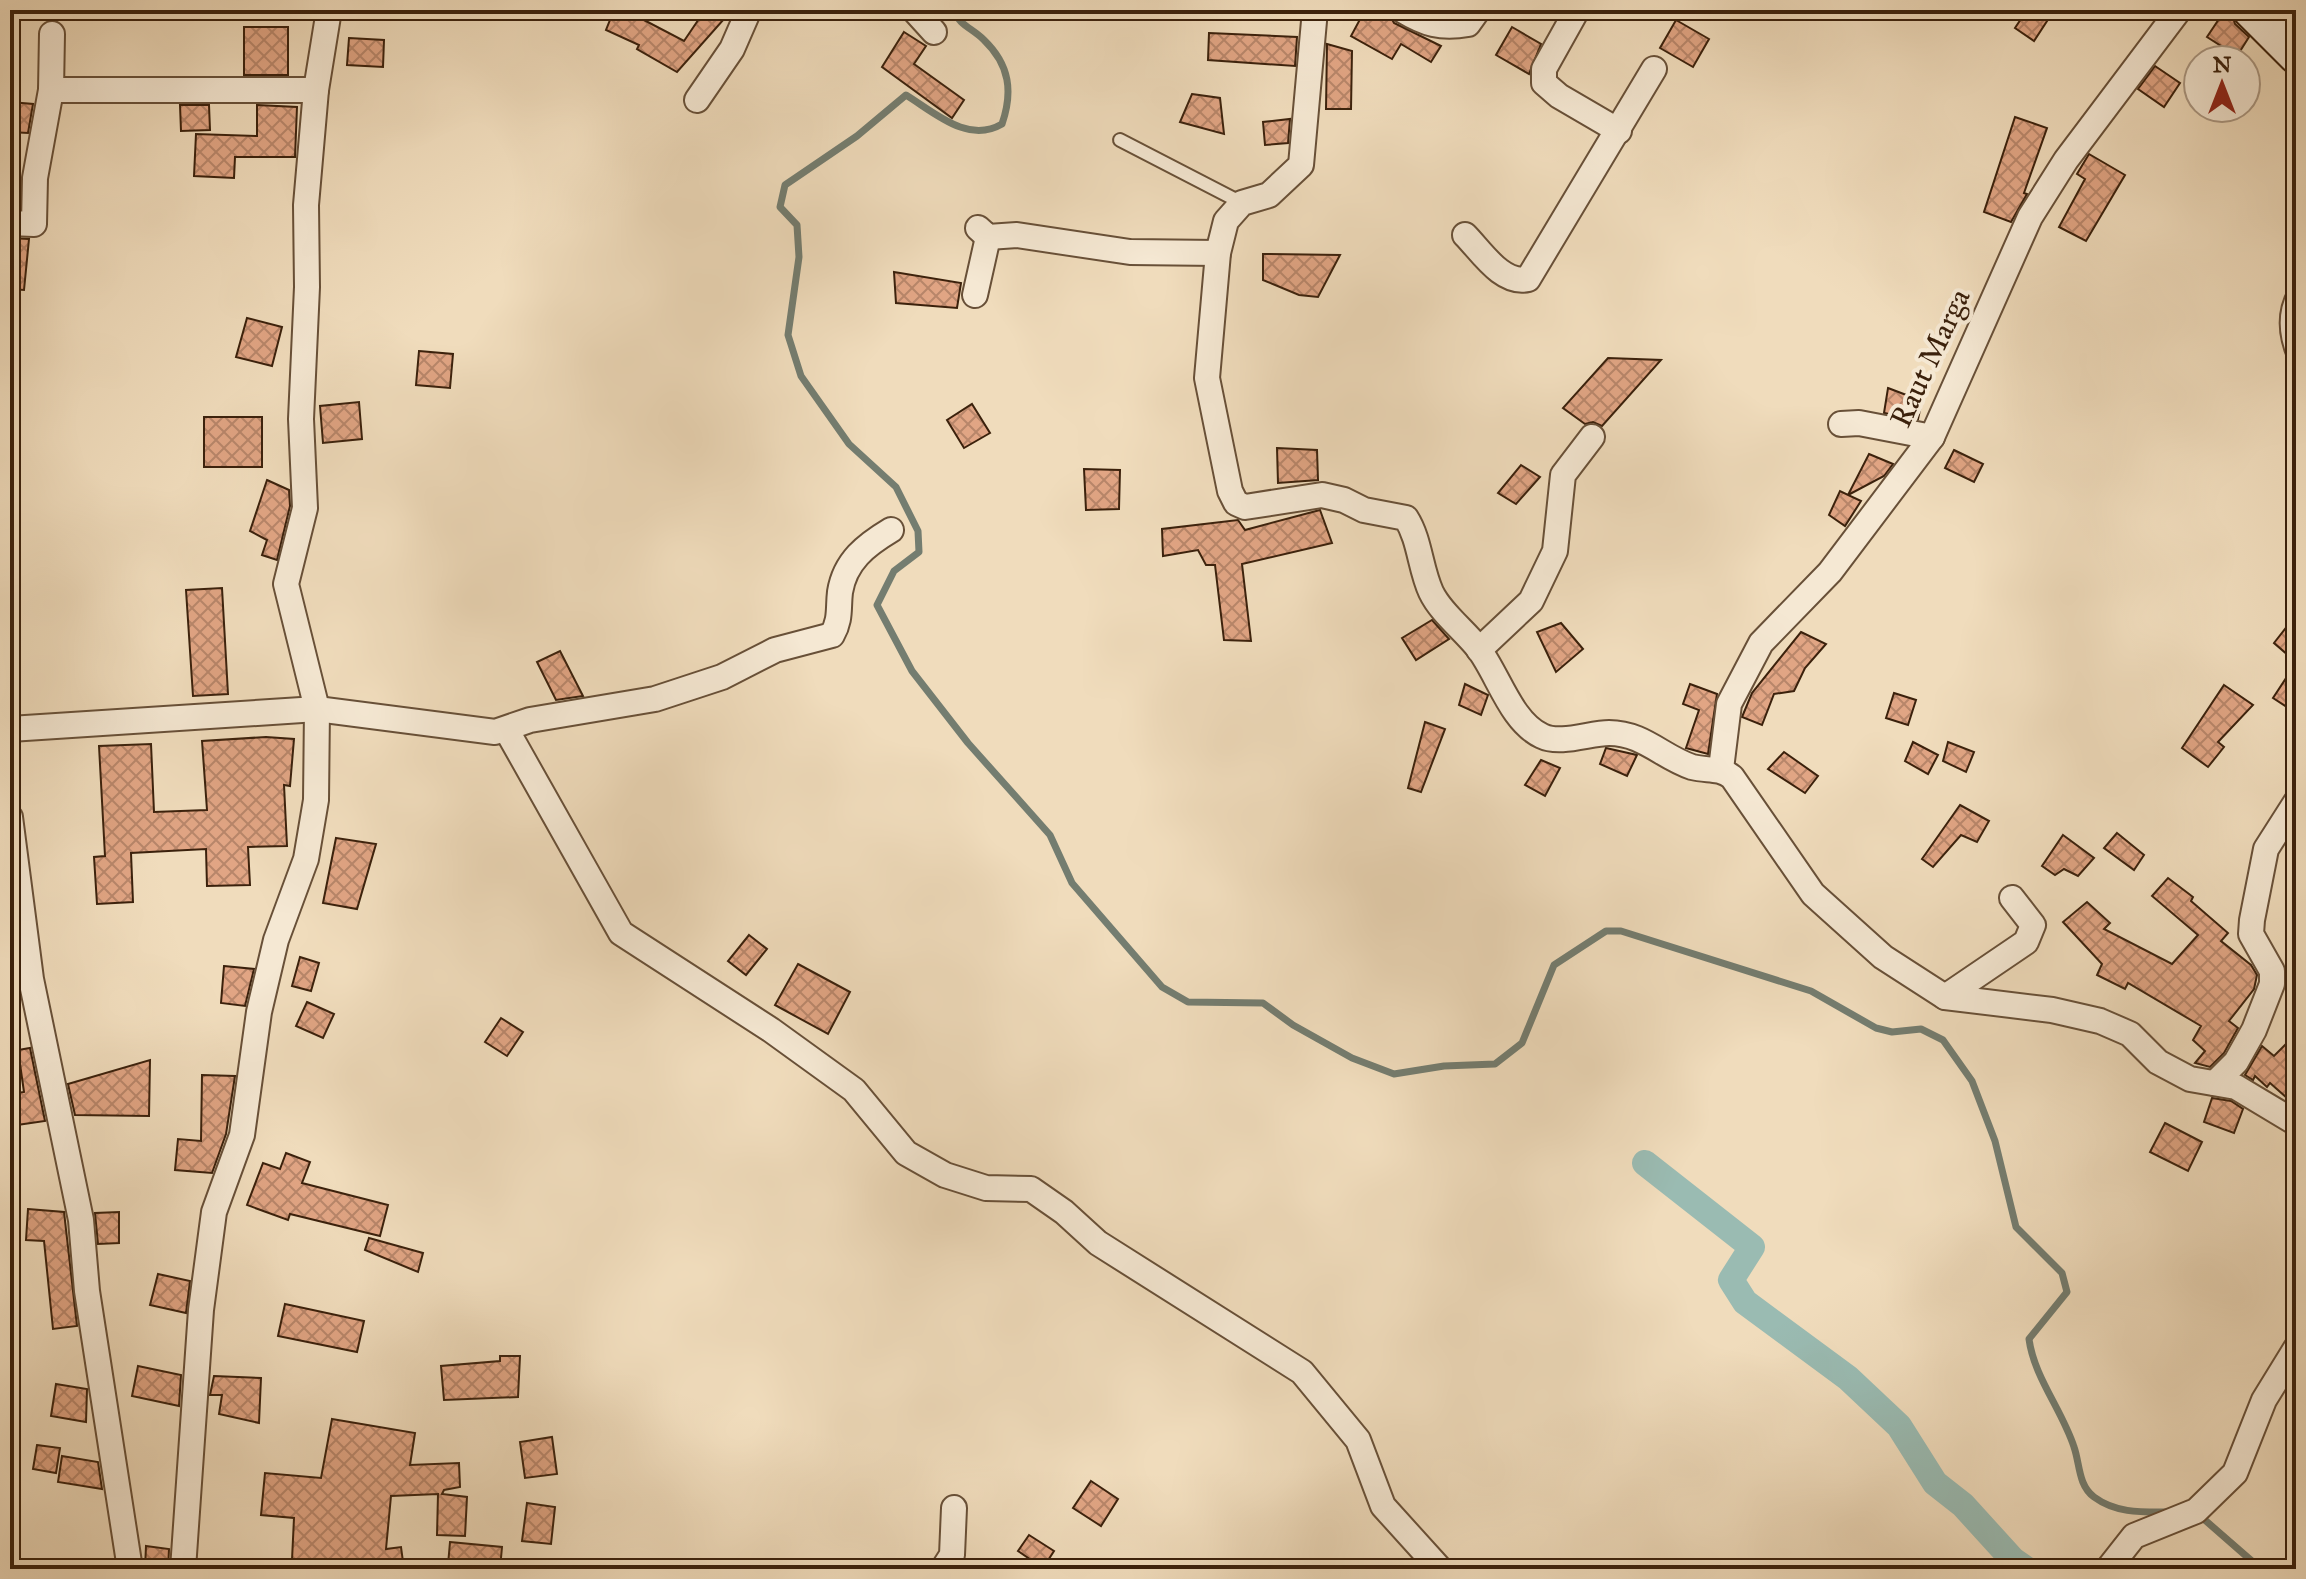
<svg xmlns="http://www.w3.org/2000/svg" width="2306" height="1579" font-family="'IM FELL Great Primer',serif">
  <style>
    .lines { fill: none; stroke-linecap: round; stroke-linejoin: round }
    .stream { stroke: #747d70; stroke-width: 7 }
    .canal { stroke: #9abbb2; stroke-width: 26 }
    .building { fill: url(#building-cross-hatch); stroke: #3b210c; stroke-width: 2 }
    .service-casing { stroke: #685038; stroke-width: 16 }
    .minor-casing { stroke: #685038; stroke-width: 28 }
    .secondary-casing { stroke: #3b210c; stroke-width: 38 }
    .service { stroke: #f5e8d3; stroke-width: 12 }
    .minor { stroke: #f5e8d3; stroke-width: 24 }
    .secondary { stroke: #f5e8d3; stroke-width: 34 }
    .labels { text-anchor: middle; stroke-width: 8; stroke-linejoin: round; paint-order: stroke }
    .street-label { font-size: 30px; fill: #3b210c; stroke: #f5e8d3 }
  </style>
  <defs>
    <pattern id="building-cross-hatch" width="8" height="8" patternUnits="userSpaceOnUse" patternTransform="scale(2)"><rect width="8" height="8" fill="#e1a584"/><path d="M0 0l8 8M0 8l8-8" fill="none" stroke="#b8866a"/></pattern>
  </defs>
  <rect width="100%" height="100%" fill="#f0dcbc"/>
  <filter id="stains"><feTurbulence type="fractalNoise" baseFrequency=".0025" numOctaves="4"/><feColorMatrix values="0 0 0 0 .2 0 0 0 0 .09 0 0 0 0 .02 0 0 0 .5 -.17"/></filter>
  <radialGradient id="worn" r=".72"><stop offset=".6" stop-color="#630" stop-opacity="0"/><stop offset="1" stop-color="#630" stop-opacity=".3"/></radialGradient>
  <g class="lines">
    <g class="stream">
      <path d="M953 10C960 26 972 28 984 40 1010 65 1013 92 1002 124 968 144 935 113 906 95L857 136 785 185 780 207 797 225 799 257 788 335 801 376 849 444 896 487 918 531 919 552 894 571 877 605 912 671 968 743 1050 835 1072 883 1162 987 1188 1002 1263 1003 1293 1025 1352 1058 1394 1074 1444 1066 1495 1064 1522 1043 1554 965 1606 931H1621L1811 991 1876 1028 1892 1032 1921 1029 1943 1040 1972 1081 1995 1141 2016 1227 2062 1273 2067 1292 2029 1339C2034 1377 2062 1410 2074 1447 2080 1464 2078 1485 2094 1497 2117 1514 2144 1512 2171 1512"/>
      <polyline points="2198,1514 2261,1569"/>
    </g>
    <polyline class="canal" points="1645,1163 1752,1247 1731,1280 1745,1302 1848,1378 1899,1426 1935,1483 1963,1505 2013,1560 2026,1569"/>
  </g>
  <g class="building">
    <polygon points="614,10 644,20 684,41 705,10 732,10 677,72 637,49 639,45 606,30"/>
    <polygon points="1365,10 1387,10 1394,23 1441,46 1431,62 1401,44 1392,59 1351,36"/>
    <polygon points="2027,10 2037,10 2049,18 2034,41 2015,28"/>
    <polygon points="2225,10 2231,10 2235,24 2249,37 2237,56 2207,37"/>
    <polygon points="1676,20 1709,39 1693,67 1660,48"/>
    <rect x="244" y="27" width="44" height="48"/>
    <polygon points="1512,27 1541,44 1529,74 1496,55"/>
    <polygon points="904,32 926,46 914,64 964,100 952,118 882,67"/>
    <polygon points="1209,33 1297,37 1295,66 1208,60"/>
    <polygon points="349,38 384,40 383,67 347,65"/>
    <polygon points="1327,44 1352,51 1351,109 1326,109"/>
    <polygon points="2155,66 2180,83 2164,107 2138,89"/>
    <polygon points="1192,94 1220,98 1224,134 1180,122"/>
    <polygon points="10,102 33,104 28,133 10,132"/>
    <polygon points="180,105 209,105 210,130 181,131"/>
    <polygon points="257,105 297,107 295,157 235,157 234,178 194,176 196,134 257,136"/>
    <polygon points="2015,117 2047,128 2024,193 2027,194 2011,222 1984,212"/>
    <polygon points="1290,119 1288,143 1265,145 1263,122"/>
    <polygon points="2089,154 2125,175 2086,241 2059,227 2085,179 2077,174"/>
    <polygon points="10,238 29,239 24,290 10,289"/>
    <polygon points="1263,254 1340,255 1318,297 1299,295 1263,280"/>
    <polygon points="894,272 961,283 957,308 896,303"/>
    <polygon points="247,318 282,327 272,366 236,357"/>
    <polygon points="419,351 453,354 450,388 416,385"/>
    <polygon points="1608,358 1661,360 1602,426 1593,422 1585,424 1563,408"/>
    <polygon points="1888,388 1922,401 1918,419 1884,413"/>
    <polygon points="359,402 362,439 323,443 320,406"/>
    <polygon points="972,404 990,433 964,448 947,420"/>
    <rect x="204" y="417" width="58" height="50"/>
    <polygon points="1277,448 1317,450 1318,480 1278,483"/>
    <polygon points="1954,450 1983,464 1974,482 1945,468"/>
    <polygon points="1869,454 1893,464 1884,476 1848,495 1861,501 1845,526 1829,515 1840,491 1848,495"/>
    <polygon points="1521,465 1540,477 1516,504 1498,493"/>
    <polygon points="1084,469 1120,470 1119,509 1086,510"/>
    <polygon points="267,480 289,490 290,506 277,560 262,555 267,540 250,531"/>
    <polygon points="1320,510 1332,543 1242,564 1251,641 1224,640 1215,565 1206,565 1198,550 1163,556 1162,529 1238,520 1245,530"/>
    <polygon points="222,588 228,694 193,696 186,590"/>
    <polygon points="2296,615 2296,662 2274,643"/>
    <polygon points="1432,620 1449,639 1416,660 1402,638"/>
    <polygon points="1561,623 1583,649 1556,672 1537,632"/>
    <polygon points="1801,632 1826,644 1805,668 1794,691 1774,694 1762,725 1742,717 1752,693"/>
    <polygon points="560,651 583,696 556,700 537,662"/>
    <polygon points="2296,663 2296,713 2273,698"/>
    <polygon points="1465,684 1488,695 1481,715 1459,705"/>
    <polygon points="1690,684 1717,694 1708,754 1686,748 1699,710 1683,704"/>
    <polygon points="2224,685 2253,705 2218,742 2224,747 2208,767 2182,748"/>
    <polygon points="1894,693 1916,700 1908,725 1886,718"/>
    <polygon points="1425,722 1445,729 1421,792 1408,788"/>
    <polygon points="266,737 294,739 290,786 284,785 287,846 248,847 250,885 207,886 206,849 131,853 133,902 97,904 94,857 105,856 99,746 151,744 154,812 207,810 202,741"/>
    <polygon points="1913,742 1938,755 1928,774 1905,761"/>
    <polygon points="1948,742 1974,752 1966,772 1943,761"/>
    <polygon points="1606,748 1637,755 1627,776 1600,764"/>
    <polygon points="1784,752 1818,776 1805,793 1768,769"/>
    <polygon points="1541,760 1560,768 1545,796 1525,785"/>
    <polygon points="1960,805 1989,821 1977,842 1961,835 1933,867 1922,859"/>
    <polygon points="2117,833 2144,855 2134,870 2104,848"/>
    <polygon points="2063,835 2094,858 2078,876 2064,869 2055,875 2042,866"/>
    <polygon points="336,838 376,844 357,909 323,903"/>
    <polygon points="2168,878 2193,897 2191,901 2228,933 2221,941 2251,965 2257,975 2254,989 2229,1021 2238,1028 2224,1053 2210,1067 2195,1063 2205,1051 2193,1040 2201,1026 2128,983 2125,989 2097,975 2102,964 2063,922 2087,902 2110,923 2104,929 2172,964 2198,935 2152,896"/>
    <polygon points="749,935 767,949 746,975 728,961"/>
    <polygon points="300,957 319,963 311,991 292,986"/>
    <polygon points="798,964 850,992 828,1034 775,1005"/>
    <polygon points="224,966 254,969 245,1006 221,1003"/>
    <polygon points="307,1002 334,1014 323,1038 296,1026"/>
    <polygon points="501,1018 523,1032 507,1056 485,1042"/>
    <polygon points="2296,1034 2296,1106 2270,1083 2267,1087 2255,1076 2253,1080 2245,1075 2262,1046 2274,1056"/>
    <polygon points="30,1048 45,1121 10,1126 10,1094 24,1092 18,1050"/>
    <polygon points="150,1060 149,1116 75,1115 68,1084"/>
    <polygon points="202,1075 235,1076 226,1134 212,1173 175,1170 178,1139 201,1141"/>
    <polygon points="2212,1098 2231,1101 2243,1109 2234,1133 2204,1122"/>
    <polygon points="2165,1123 2202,1142 2188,1171 2150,1152"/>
    <polygon points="286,1153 310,1162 302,1183 388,1205 380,1236 290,1214 288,1220 247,1205 263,1163 280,1169"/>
    <polygon points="28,1209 64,1212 77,1326 53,1329 44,1241 26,1240"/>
    <polygon points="119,1212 119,1243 98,1244 95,1213"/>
    <polygon points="369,1238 423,1253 418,1272 365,1250"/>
    <polygon points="158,1274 190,1281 186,1313 150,1305"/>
    <polygon points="285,1304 364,1321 357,1352 278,1336"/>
    <polygon points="500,1356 520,1356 518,1397 444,1400 441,1366 500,1361"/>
    <polygon points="138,1366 181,1375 179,1406 132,1396"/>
    <polygon points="214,1376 261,1378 259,1423 219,1414 222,1395 210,1395"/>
    <polygon points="56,1384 87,1389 86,1422 51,1416"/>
    <polygon points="332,1419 415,1433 410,1465 459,1463 460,1487 444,1490 442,1494 467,1497 465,1536 437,1535 438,1494 391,1496 386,1549 401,1547 404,1569 365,1569 364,1563 292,1560 294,1518 261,1515 265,1473 321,1478"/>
    <polygon points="552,1437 557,1474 525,1478 520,1442"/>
    <polygon points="37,1445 60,1448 56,1473 33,1469"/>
    <polygon points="62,1456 98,1462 102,1489 58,1482"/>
    <polygon points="1091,1481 1118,1499 1101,1526 1073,1508"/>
    <polygon points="527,1503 555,1507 551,1544 522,1541"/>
    <polygon points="1029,1535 1054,1551 1043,1568 1018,1551"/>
    <polygon points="450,1542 502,1547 500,1569 448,1565"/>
    <polygon points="146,1546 169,1549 168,1569 145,1569"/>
  </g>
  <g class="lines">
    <g class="service-casing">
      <g id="service">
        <polyline points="1120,140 1242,203"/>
        <path d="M2296 290C2282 313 2285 337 2296 361"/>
      </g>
    </g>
    <g class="minor-casing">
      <g id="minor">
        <polyline points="914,10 934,32"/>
        <path d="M1315 10 1301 165 1269 195 1242 203 1226 221 1218 253 1207 378 1230 491 1236 503 1245 507 1322 495 1344 500 1364 510 1406 518C1420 540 1420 568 1431 592 1441 613 1464 630 1478 648 1498 674 1511 722 1542 736 1560 745 1590 733 1609 733 1643 733 1662 757 1692 767 1708 771 1719 767 1732 777L1813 894 1883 957 1945 997 2052 1010 2100 1021 2130 1034 2158 1062 2190 1079 2236 1087 2296 1123"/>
        <path d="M1402 10C1425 24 1441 29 1468 24L1478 10"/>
        <polyline points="1577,10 1544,69 1544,83 1559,96 1619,131"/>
        <polyline points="51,90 52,34"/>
        <polyline points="697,100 732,49 749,10"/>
        <polyline points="10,223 34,224 35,178 51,90 316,90"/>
        <polyline points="978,228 988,237 1017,235 1130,252 1218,253"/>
        <path d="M1465 235C1481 251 1502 285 1528 279L1654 69"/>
        <polyline points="975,295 988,237"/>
        <polyline points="1841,424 1859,423 1932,437"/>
        <polyline points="1479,650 1531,601 1555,551 1563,475 1592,437"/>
        <path d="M10 729 317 709 495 732 530 720 655 699 722 677 775 650 832 635C841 619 838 609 840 592 845 561 866 545 891 530"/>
        <polyline points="506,729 621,933 771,1030 854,1090 906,1153 945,1175 986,1188 1031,1189 1064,1212 1098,1243 1302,1372 1358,1440 1383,1506 1440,1569"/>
        <polyline points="1721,769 1729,704 1761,643 1830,572 1932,437 2030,217 2066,160 2179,10"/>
        <polyline points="10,817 31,979 81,1220 87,1291 130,1569"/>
        <polyline points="1945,997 2026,942 2033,925 2012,898"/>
        <polyline points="2215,1083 2236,1062 2254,1030 2272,984 2272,971 2251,934 2252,920 2266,849 2296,802"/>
        <polyline points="183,1569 201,1310 214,1212 242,1135 259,1012 276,940 306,859 316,800 317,709 286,584 305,508 301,419 307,287 306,205 316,90 329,10"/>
        <polyline points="943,1569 952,1555 954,1508"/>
        <polyline points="2108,1569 2134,1536 2196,1511 2235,1473 2264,1400 2296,1348"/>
      </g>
    </g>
    <g class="secondary-casing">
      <polyline id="secondary" points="2250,10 2296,56"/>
    </g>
    <use href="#service" class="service"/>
    <use href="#minor" class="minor"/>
    <use href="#secondary" class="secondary"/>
  </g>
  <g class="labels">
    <g class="street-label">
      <text transform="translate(1930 358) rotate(-65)" y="10">Raut Marga</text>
    </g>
  </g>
  <rect width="2306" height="1579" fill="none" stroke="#f0dcbc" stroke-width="40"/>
  <rect x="12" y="12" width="2282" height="1555" fill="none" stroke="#3b210c" stroke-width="4"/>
  <rect x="20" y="20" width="2266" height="1539" fill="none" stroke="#3b210c" stroke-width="2"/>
  <g transform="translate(2222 84)"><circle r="38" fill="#f5e8d3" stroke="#ab9883" stroke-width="2"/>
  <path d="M0-6L14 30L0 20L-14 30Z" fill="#8f2418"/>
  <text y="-12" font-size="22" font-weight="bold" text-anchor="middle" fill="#3b210c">N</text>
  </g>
  <rect width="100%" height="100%" filter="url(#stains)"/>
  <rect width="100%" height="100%" fill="url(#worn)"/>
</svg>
